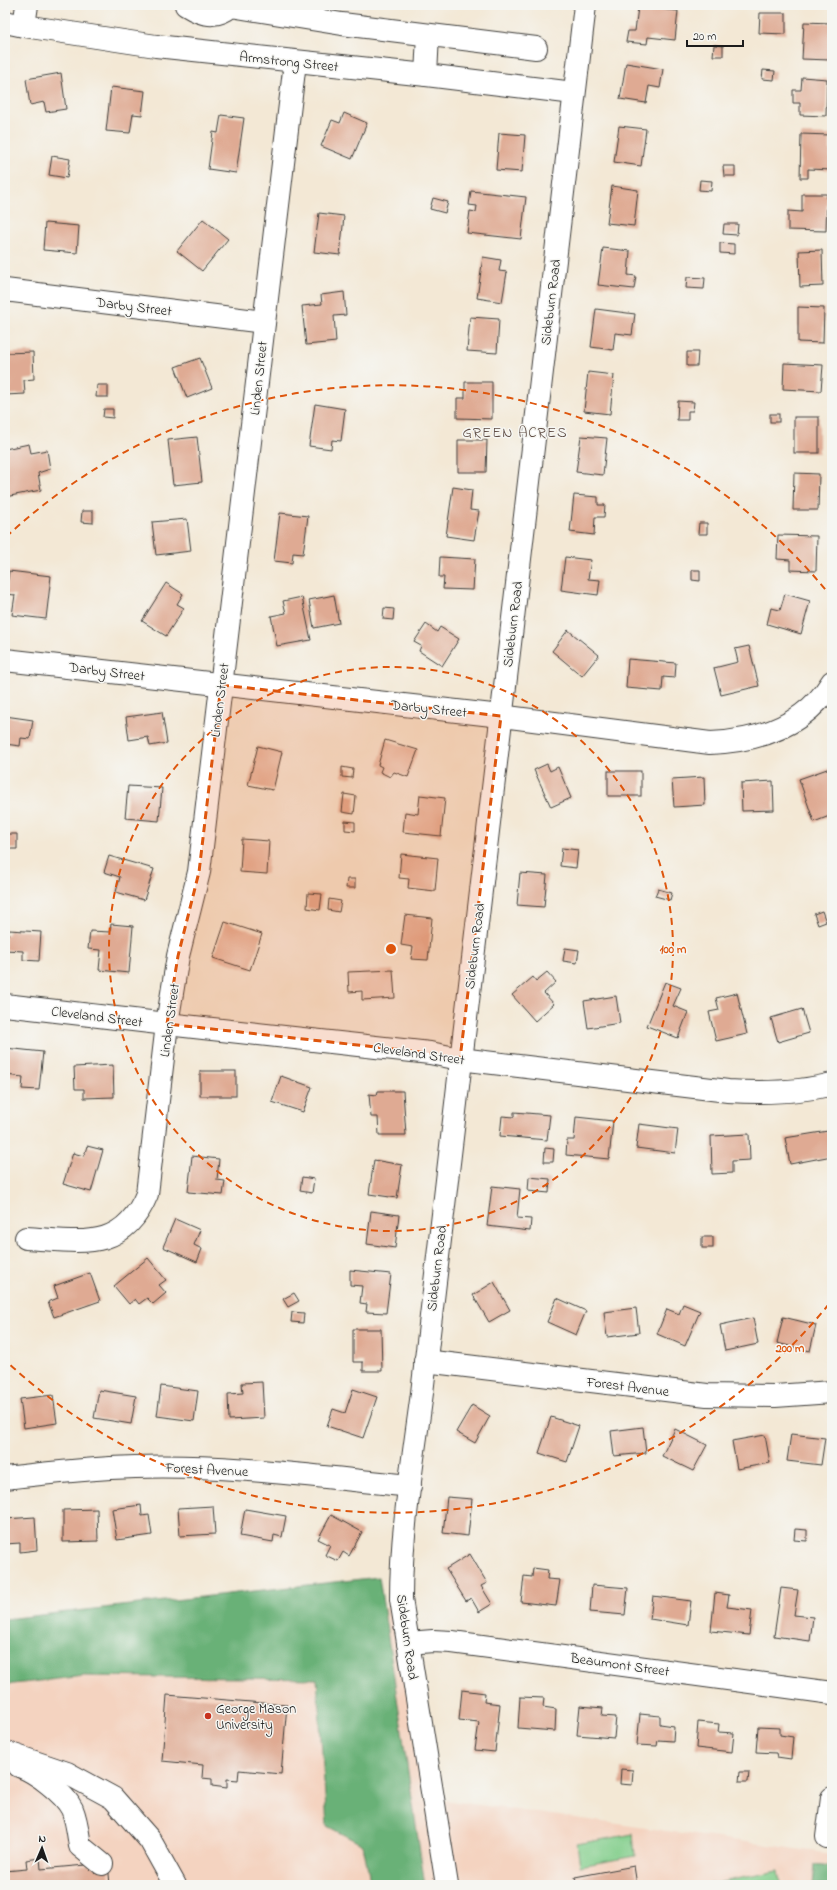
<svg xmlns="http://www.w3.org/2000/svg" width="837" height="1890" font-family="'Indie Flower',sans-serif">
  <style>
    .built { fill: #f4d3c0 }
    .green { fill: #82ce8b; stroke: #4f7554 }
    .forest { fill: #69b177; stroke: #42664a }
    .building { fill: #dfaa93 }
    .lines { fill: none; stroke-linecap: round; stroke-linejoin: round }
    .minor-casing { stroke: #3c3b38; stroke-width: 24 }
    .minor { stroke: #fff; stroke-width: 22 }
    .marked { fill: #de560d; fill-opacity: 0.2; stroke: #de560d; stroke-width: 3; stroke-dasharray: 8 5; stroke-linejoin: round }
    .ring { fill: none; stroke: #de560d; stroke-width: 2; stroke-dasharray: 7 5 }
    .poi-dot { fill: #c8321e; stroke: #f6f6f2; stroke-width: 1.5 }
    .labels { text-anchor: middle; stroke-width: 3; stroke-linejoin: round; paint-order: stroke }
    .street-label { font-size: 14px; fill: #1c1c1c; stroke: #f6f6f2 }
    .poi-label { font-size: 14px; fill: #1c1c1c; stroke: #f6f6f2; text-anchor: start }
    .neighbourhood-label { font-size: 15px; letter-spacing: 1px; fill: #604e46; stroke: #f6f6f2 }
    .centre { fill: #de560d; stroke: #f6f6f2; stroke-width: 2 }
    .ring-label { font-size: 12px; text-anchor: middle; font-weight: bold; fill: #de560d; stroke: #f6f6f2; stroke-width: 3; stroke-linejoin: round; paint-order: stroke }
  </style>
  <rect width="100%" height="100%" fill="#f6f6f2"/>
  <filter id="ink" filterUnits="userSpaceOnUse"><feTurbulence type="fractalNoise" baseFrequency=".025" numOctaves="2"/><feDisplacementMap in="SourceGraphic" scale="8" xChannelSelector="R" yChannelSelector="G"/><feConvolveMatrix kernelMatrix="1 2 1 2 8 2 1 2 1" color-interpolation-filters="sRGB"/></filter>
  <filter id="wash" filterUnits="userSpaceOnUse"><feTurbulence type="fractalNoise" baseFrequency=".012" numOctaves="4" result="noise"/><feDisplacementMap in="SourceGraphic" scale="16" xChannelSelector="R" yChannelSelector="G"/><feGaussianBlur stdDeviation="0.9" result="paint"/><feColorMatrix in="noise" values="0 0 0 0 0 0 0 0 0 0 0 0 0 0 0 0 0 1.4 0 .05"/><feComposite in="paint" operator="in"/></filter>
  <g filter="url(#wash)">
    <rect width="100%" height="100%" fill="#f3e8d5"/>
    <polygon class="built" points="394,1607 423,1797 832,1854 832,1885 5,1885 5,1635"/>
    <g class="green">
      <polygon points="633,1834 635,1856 580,1866 577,1844"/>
      <polygon points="778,1871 780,1885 706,1885"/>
    </g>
    <g class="forest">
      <polygon points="379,1577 425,1885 371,1885 363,1845 327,1826 317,1679 84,1676 5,1685 5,1619"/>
      <polygon points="815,1864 832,1866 832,1885 813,1885"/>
    </g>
    <g id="blocks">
      <g class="building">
        <polygon points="638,7 678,11 675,40 648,37 647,44 626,42 628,31 635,31"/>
        <polygon points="760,13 786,13 786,34 759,33"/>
        <polygon points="804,22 831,23 830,60 802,59"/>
        <polygon points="714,45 723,46 723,56 713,56"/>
        <polygon points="626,63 663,69 660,88 649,86 646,103 620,99"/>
        <polygon points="763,70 775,71 774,80 762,79"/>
        <polygon points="61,73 66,109 46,112 44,102 30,105 26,79"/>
        <polygon points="802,77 827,79 826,116 800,115 800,103 793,103 793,90 801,90"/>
        <polygon points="111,87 145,91 142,115 133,114 130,133 106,131"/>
        <polygon points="344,113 367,123 352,159 321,146 332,120 340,123"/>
        <polygon points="221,115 244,118 236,173 208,169 213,132 218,133"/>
        <polygon points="619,126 646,129 641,166 614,162"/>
        <polygon points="499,133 525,135 522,172 496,170"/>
        <polygon points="801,134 830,135 830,158 832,158 832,170 808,169 808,178 800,178"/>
        <polygon points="52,156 70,159 67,178 49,175"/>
        <polygon points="723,166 735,166 735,176 724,176"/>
        <polygon points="700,180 712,181 711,191 699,190"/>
        <polygon points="612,186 638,190 634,226 607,223"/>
        <polygon points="471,191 526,197 521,239 467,233 470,211 476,212 477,206 469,205"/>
        <polygon points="802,194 827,194 826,231 788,230 788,211 802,212"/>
        <polygon points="433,198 448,202 445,213 430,209"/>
        <polygon points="319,213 344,216 340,255 314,252"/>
        <polygon points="203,219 228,239 202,271 177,251"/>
        <polygon points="45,223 79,226 77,253 43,250"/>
        <polygon points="724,224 738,224 737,235 723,234"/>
        <polygon points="720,243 734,244 734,254 720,253"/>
        <polygon points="603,248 630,251 628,275 636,276 634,289 598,285"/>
        <polygon points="822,250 823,286 800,287 799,251"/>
        <polygon points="483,257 501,260 499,271 507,272 502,302 477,298"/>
        <polygon points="687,277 705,278 704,289 686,288"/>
        <polygon points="344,292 346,315 334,316 336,342 306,345 302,306 322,304 321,295"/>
        <polygon points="798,307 824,308 823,343 798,342"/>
        <polygon points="596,309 635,314 632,335 615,333 613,350 591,347"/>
        <polygon points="470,317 499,319 497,353 467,351"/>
        <polygon points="33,352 34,379 24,380 25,394 5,395 5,353"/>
        <polygon points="687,352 698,352 697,366 687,366"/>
        <polygon points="200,358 212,388 187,398 175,367"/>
        <polygon points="784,363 823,365 821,391 783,389"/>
        <polygon points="588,372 614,375 610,414 584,411"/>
        <polygon points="465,382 492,382 492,419 457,418 457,398 465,398"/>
        <polygon points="97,385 108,385 108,397 96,397"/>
        <polygon points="678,401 694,402 693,411 688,411 688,420 677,420"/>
        <polygon points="315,404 345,409 341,441 332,440 331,449 309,446"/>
        <polygon points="104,409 113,409 113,418 103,417"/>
        <rect x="770" y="414" width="9" height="8"/>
        <rect x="794" y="417" width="25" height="36"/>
        <polygon points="581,436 607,438 603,475 576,472"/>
        <polygon points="197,437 202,482 173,485 168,440"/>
        <polygon points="458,440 487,440 486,472 458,472"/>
        <polygon points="29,444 31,453 47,450 50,469 38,473 41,490 5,497 5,449"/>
        <polygon points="794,473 819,474 818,510 793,510"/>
        <polygon points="453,487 472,490 470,510 479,511 474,540 446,536"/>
        <polygon points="574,495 598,497 598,505 605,505 604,517 595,517 594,535 570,532"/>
        <polygon points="82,511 93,511 93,523 81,522"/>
        <polygon points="280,513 308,516 303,554 293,553 292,563 274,561"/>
        <polygon points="187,519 191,551 156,555 152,522"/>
        <polygon points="699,523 707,523 707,534 698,534"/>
        <polygon points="778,535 817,536 816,571 790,570 790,560 777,559"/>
        <polygon points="440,557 475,559 473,590 443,589 444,577 439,577"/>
        <polygon points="565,557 591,560 588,579 600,580 598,595 561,590"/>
        <polygon points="692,570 700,570 700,581 692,580"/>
        <polygon points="9,571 51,576 46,619 12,615 15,595 6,594"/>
        <polygon points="166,583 183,594 177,604 184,608 166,636 142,621"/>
        <polygon points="785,594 810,601 801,634 767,624 771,608 780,610"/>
        <polygon points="334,595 339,623 314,628 309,600"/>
        <polygon points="302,597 311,640 277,646 271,616 286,613 283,601"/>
        <polygon points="384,608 394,609 393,620 383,619"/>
        <polygon points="426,624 437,632 440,627 459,639 442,666 419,651 421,646 414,642"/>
        <polygon points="568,630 599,655 582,676 552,651"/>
        <polygon points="749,646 759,686 721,695 714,668 738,662 735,649"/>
        <polygon points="628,659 676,663 675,678 663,677 662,691 626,688"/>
        <polygon points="162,712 167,743 150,746 148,737 129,740 126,717"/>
        <polygon points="5,716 33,720 30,739 21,738 20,746 5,744"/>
        <polygon points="385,740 418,750 408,777 394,772 390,777 380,772 382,767 378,765"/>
        <polygon points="258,746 282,752 273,790 248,785"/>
        <polygon points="547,764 550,771 558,767 571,798 551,807 534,770"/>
        <polygon points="342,767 353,769 352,778 342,777"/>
        <polygon points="830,768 832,773 832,815 814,822 799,779"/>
        <rect x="608" y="771" width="33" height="25"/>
        <polygon points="704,777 705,805 674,807 672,779"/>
        <polygon points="773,781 774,810 742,811 741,783"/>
        <polygon points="128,786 162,788 159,821 125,818"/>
        <polygon points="344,794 356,796 354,814 342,812"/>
        <polygon points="420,795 445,798 441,836 403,832 405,812 418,814"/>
        <polygon points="345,821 355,822 355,831 345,830"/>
        <polygon points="7,834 17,834 17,849 6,849"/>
        <polygon points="242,839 269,841 267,874 240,872"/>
        <polygon points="562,848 578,850 576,868 560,866"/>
        <polygon points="401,854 438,858 435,891 408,888 409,879 399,878"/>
        <polygon points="109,856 154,869 144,900 116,892 120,877 104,872"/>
        <polygon points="520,873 547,875 544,907 517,905"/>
        <polygon points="347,879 355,879 355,888 346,888"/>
        <polygon points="658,889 672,893 670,900 655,896"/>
        <polygon points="308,893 322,894 320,910 307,908"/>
        <polygon points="329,899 341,901 339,912 328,910"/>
        <polygon points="822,911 826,922 818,925 814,914"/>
        <polygon points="405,915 432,918 428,960 411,959 413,947 401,945"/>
        <polygon points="225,922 262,934 250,970 213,958"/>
        <polygon points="111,924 133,926 129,973 99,970 101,950 88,949 90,931 110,932"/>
        <polygon points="9,930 41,932 39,961 23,960 23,951 5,950 5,935 8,935"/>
        <polygon points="565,948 579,950 577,963 563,961"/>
        <polygon points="393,970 395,998 362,1000 362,991 349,992 348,972"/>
        <polygon points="547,972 556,982 544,993 554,1004 535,1021 512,995 533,977 536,981"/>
        <polygon points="665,982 681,988 673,1006 688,1012 678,1038 647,1026"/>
        <polygon points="737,993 747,1034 716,1041 709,1012 719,1010 716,998"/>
        <polygon points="616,996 620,1023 588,1028 584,1001"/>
        <polygon points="802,1009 809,1033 778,1042 771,1018"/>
        <polygon points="5,1048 43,1052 39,1090 22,1089 23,1077 5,1075"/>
        <polygon points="113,1065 114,1097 84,1098 84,1089 75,1089 74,1067"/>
        <rect x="200" y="1071" width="36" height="25"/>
        <polygon points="281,1076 312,1087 303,1112 272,1102"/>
        <polygon points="378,1091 403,1091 406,1135 379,1135 378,1117 371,1117 369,1094 377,1095"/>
        <polygon points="514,1112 550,1115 547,1140 500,1136 502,1116 514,1117"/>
        <polygon points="576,1117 613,1121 609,1159 566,1155 567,1140 574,1140"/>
        <polygon points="639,1124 678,1129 675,1153 636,1148"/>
        <polygon points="828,1131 832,1156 790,1164 785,1138"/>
        <polygon points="749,1134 750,1160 732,1161 732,1173 712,1174 711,1136"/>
        <polygon points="87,1146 103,1150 91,1192 63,1184 73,1153 84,1156"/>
        <polygon points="545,1148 554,1149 553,1162 544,1162"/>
        <polygon points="192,1156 219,1159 217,1180 225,1181 223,1195 188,1192"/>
        <polygon points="374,1160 402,1165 397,1198 369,1194"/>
        <polygon points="302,1177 314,1179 312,1193 300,1191"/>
        <polygon points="529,1177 550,1179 549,1193 528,1191"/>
        <polygon points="492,1186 520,1189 517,1218 531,1219 530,1231 487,1226"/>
        <polygon points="371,1211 399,1215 395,1248 367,1244"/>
        <polygon points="175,1219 200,1230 194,1245 202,1249 197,1262 163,1247"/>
        <rect x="702" y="1237" width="11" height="11"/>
        <polygon points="148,1258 166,1280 159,1285 166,1293 153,1304 147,1298 139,1304 135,1299 129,1304 114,1286"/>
        <polygon points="350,1270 391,1274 386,1313 366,1312 367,1304 360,1303 362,1286 350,1285"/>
        <polygon points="90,1273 100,1301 54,1317 48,1302 58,1298 54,1286"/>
        <polygon points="494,1282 510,1310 489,1322 473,1295"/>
        <polygon points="294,1293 299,1301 288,1307 283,1299"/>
        <polygon points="557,1298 586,1311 576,1335 547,1322"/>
        <polygon points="683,1304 700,1311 685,1346 657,1334 667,1309 679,1314"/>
        <polygon points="636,1308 639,1333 607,1337 604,1312"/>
        <polygon points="292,1312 304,1313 303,1323 291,1322"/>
        <polygon points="783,1317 816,1325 810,1351 777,1343"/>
        <polygon points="753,1318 758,1344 725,1351 720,1325"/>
        <polygon points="353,1329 381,1329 382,1371 363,1371 363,1362 353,1362"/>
        <polygon points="262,1382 264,1418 229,1420 228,1394 243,1393 242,1383"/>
        <polygon points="161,1386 198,1391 194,1421 157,1416"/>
        <polygon points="353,1389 377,1397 363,1438 327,1426 333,1409 345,1413"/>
        <polygon points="99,1390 136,1396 131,1424 94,1418"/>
        <polygon points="53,1395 57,1423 24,1428 20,1399"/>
        <polygon points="472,1405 490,1416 475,1443 456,1432"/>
        <polygon points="551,1417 579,1426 567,1462 539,1453"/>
        <polygon points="643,1427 646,1453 614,1456 611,1431"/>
        <polygon points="675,1429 707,1445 693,1471 662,1456"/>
        <polygon points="791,1434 825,1438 821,1465 787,1461"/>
        <polygon points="765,1435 770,1463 737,1469 732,1441"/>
        <polygon points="447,1497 472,1499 468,1536 443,1533"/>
        <polygon points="141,1505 142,1516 149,1515 152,1535 117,1540 112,1509"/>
        <polygon points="213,1506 215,1534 180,1536 178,1508"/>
        <polygon points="97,1509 98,1541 63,1542 63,1510"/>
        <polygon points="245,1509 286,1516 282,1537 274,1535 273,1542 240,1536"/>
        <polygon points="331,1515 362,1532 349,1556 343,1552 338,1561 325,1555 330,1545 318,1539"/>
        <polygon points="35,1517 37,1550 20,1552 20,1543 5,1544 5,1519"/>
        <polygon points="795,1529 807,1530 807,1541 794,1540"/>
        <polygon points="470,1554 487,1583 481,1586 492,1604 479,1612 471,1598 466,1601 446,1569"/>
        <polygon points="533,1568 548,1570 547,1579 560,1580 556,1606 521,1602 524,1576 532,1577"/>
        <polygon points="592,1585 628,1588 625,1615 590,1612"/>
        <polygon points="781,1588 798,1590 794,1615 813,1617 810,1641 774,1636"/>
        <polygon points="715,1593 729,1595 727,1607 752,1610 749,1635 711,1631"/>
        <polygon points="653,1596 691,1601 688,1625 650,1619"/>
        <polygon points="462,1690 485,1693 484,1702 500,1704 495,1752 475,1750 479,1722 459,1720"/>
        <polygon points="167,1695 287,1705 281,1774 239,1770 238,1780 227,1779 227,1788 212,1786 212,1779 202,1778 203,1765 162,1761"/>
        <polygon points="520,1697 544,1698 543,1707 556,1709 555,1731 518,1728"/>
        <polygon points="580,1706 603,1708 602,1716 616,1717 614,1738 577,1735"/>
        <polygon points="640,1714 660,1716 660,1724 674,1726 673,1741 658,1740 657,1746 637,1745"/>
        <polygon points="698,1722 719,1724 718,1732 734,1733 732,1752 696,1748"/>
        <polygon points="758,1727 780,1728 780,1735 793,1737 791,1759 777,1757 776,1753 756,1752"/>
        <polygon points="621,1769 633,1770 632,1785 620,1784"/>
        <polygon points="740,1772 749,1772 748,1782 739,1782"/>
        <polygon points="40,1858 41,1869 108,1863 110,1885 5,1885 5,1871 27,1869 26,1860"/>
        <polygon points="634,1866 637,1885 577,1885 575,1877"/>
      </g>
    </g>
  </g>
  <g filter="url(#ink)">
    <use href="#blocks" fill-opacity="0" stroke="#3c3b38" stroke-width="1"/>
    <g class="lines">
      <g class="minor-casing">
        <g id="minor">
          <path d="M186 5C202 15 216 19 231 6L342 24 536 48"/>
          <polyline points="5,22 24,26 156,46 426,75 574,93"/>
          <polyline points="24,26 27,5"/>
          <polyline points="426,75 428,35"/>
          <polyline points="5,290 264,322"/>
          <path d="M5 660 501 716 710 743C758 741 805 726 832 682"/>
          <path d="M5 1005 167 1024 430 1053 460 1059 728 1091C762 1093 798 1093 832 1084"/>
          <path d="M26 1238C79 1241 123 1253 147 1194L167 1024 178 956 199 872 295 62"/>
          <polyline points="425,1361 707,1395 775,1396 832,1392"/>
          <path d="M5 1478C48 1473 91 1468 135 1467 227 1464 319 1477 410 1486"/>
          <polyline points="408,1643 433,1641 452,1642 832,1693"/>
          <polyline points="5,1752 67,1773 113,1798 150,1840 175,1885"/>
          <path d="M19 1766C36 1772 64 1793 72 1809 77 1821 78 1833 80 1846L102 1864"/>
          <polyline points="827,1837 832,1798"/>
          <path d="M447 1885 401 1599C401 1530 413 1461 422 1393L585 5"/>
        </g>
      </g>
      <use href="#minor" class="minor"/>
    </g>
  </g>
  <path class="marked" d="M221 685 501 716 460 1059 430 1053 167 1024 178 956 199 872Z"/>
  <g class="ring">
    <circle cx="391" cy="949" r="282"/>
    <path d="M829 1304A564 564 0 0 1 6 1361M6 537A564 564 0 0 1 829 594"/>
  </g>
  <circle class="poi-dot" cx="208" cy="1716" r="4"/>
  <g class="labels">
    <g class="street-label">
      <text transform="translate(289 61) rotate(6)" y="5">Armstrong Street</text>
      <text transform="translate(550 302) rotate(-83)" y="5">Sideburn Road</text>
      <text transform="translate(134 306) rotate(7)" y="5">Darby Street</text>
      <text transform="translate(258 378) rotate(-84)" y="5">Linden Street</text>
      <text transform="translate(512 624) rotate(-83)" y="5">Sideburn Road</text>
      <text transform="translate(107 671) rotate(7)" y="5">Darby Street</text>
      <text transform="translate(219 700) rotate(-83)" y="5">Linden Street</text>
      <text transform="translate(429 708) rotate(6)" y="5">Darby Street</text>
      <text transform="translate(474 946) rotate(-83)" y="5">Sideburn Road</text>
      <text transform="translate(97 1016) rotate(7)" y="5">Cleveland Street</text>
      <text transform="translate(169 1020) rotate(-82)" y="5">Linden Street</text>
      <text transform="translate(419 1053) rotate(8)" y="5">Cleveland Street</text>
      <text transform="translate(436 1268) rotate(-83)" y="5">Sideburn Road</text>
      <text transform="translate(628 1386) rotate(7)" y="5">Forest Avenue</text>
      <text transform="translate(207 1469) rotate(3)" y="5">Forest Avenue</text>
      <text transform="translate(408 1637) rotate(82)" y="5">Sideburn Road</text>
      <text transform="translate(620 1664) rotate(8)" y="5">Beaumont Street</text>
    </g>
    <g class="poi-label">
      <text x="216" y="1713">George Mason<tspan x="216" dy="16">University</tspan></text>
    </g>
    <g class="neighbourhood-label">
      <text x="515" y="437">GREEN ACRES</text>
    </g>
  </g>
  <circle cx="391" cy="949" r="6" class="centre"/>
  <g class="ring-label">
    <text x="673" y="953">100 m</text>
    <text x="790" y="1352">200 m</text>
  </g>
  <rect width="837" height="1890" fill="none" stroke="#f6f6f2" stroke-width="20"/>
  <g transform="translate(42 1848) rotate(2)" stroke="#f6f6f2" stroke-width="3" paint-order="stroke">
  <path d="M0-3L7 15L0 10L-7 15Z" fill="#1c1c1c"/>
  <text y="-6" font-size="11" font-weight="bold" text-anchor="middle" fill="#1c1c1c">N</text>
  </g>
  <path d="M687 40v6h56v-6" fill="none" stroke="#1c1c1c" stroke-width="2"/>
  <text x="693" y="40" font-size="12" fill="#1c1c1c" stroke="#f6f6f2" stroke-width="3" paint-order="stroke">20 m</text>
</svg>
